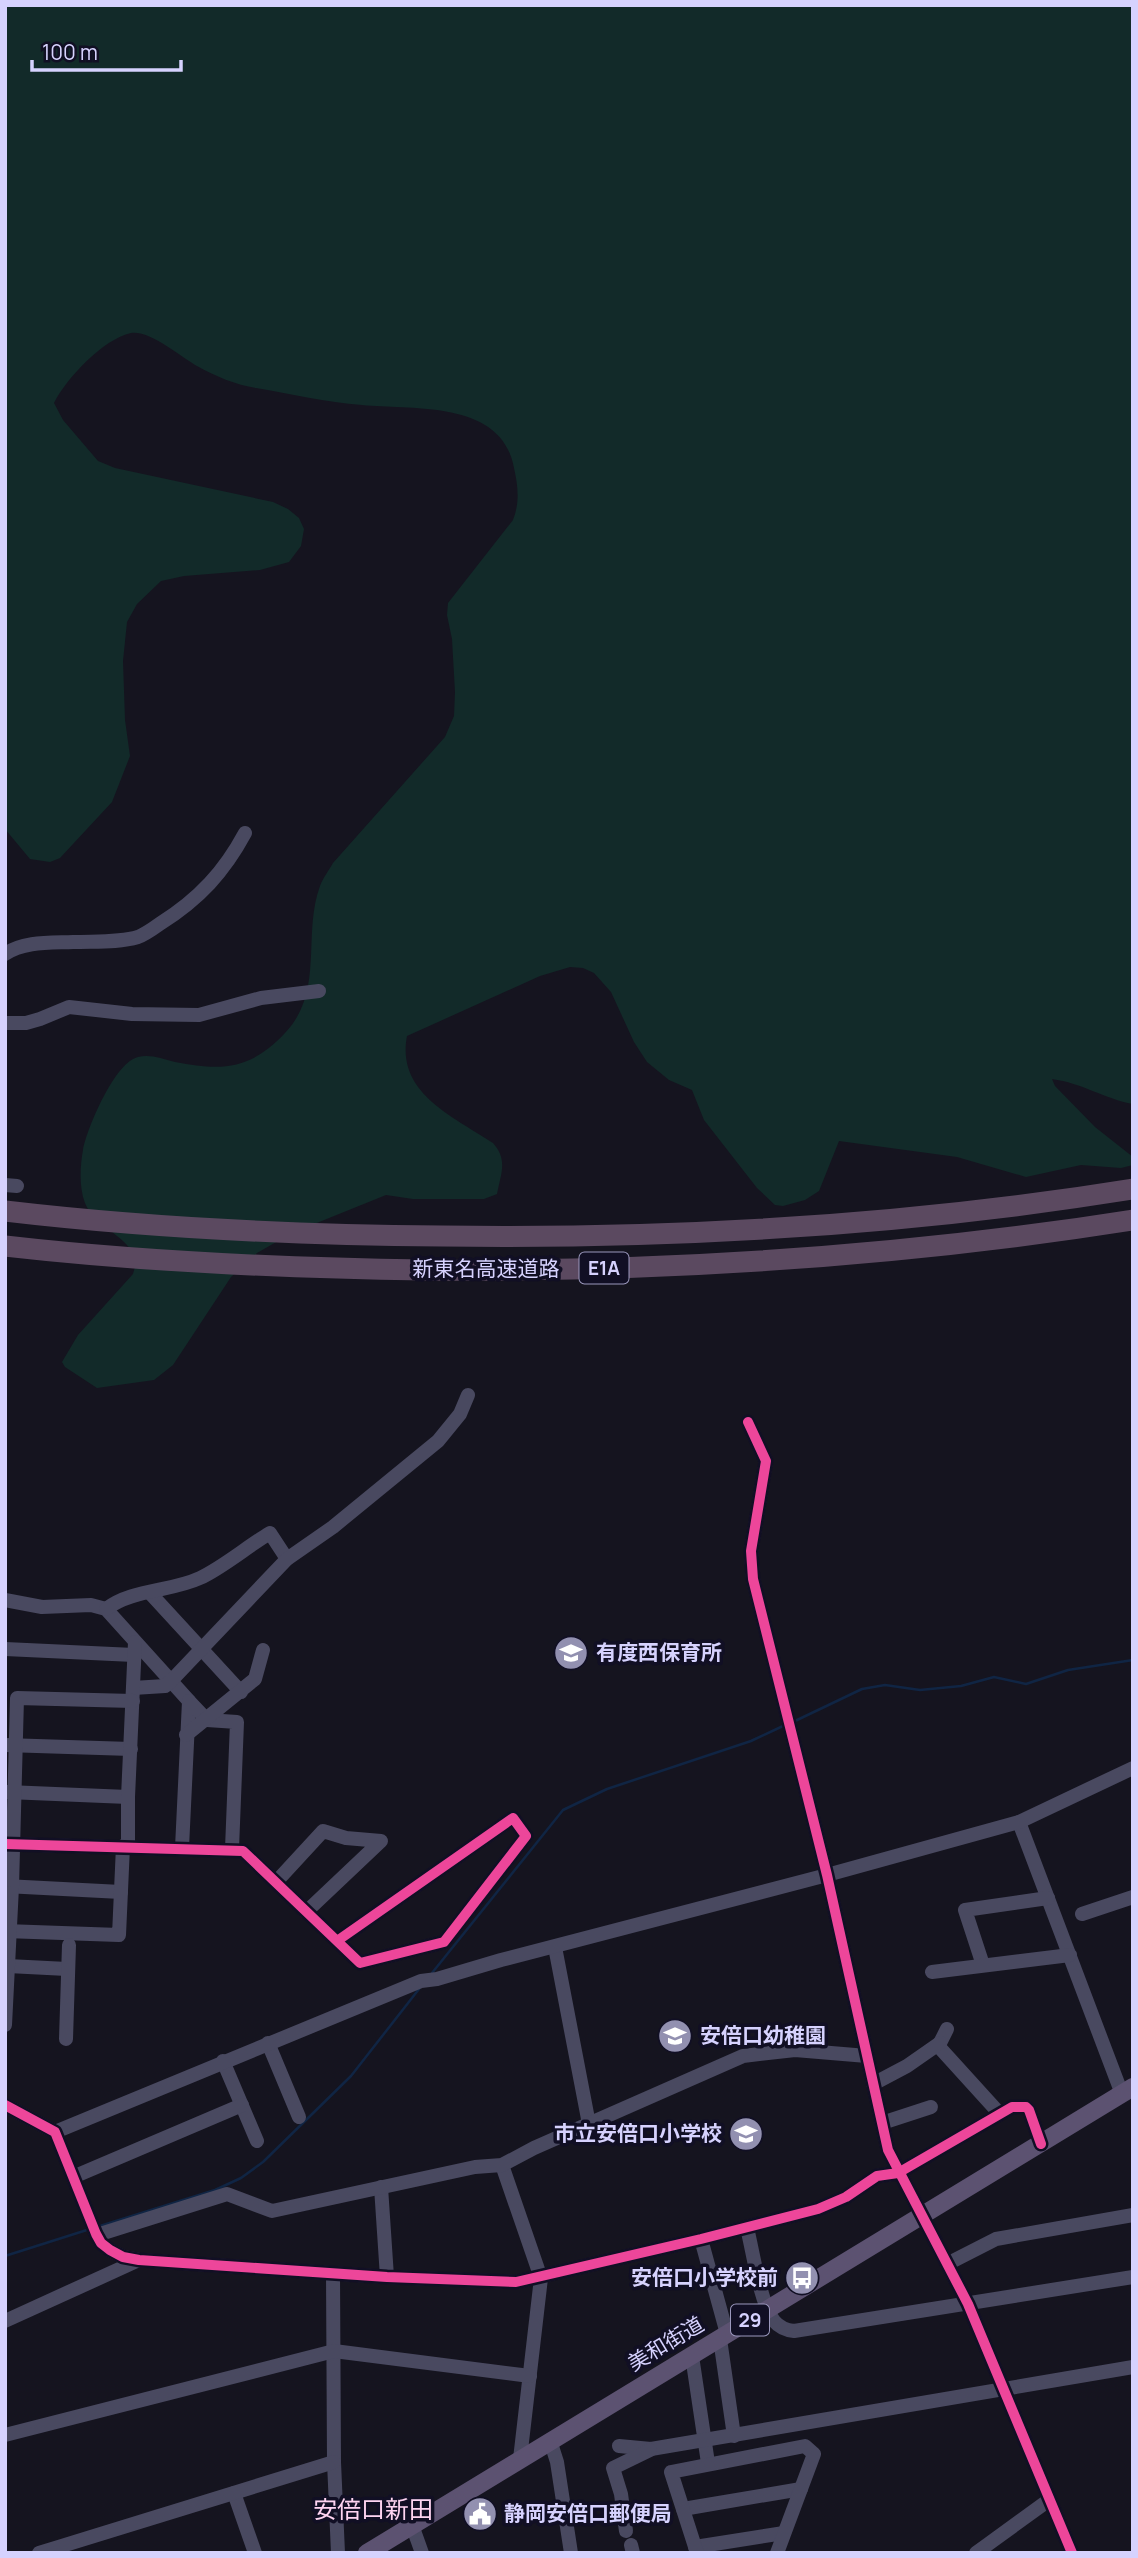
<svg xmlns="http://www.w3.org/2000/svg" width="1138" height="2558" font-family="Manrope,'Noto Sans JP',sans-serif">
  <style>
    .green { fill: #122a29 }
    .lines { fill: none; stroke-linecap: round; stroke-linejoin: round }
    .stream { stroke: #102544; stroke-width: 2.5 }
    .minor { stroke: #494960; stroke-width: 14 }
    .major { stroke: #5c5271; stroke-width: 18 }
    .highway { stroke: #5b4960; stroke-width: 21 }
    .cycleway-casing { stroke: #110f24; stroke-width: 15 }
    .cycleway { stroke: #ed469a; stroke-width: 10 }
    .labels { text-anchor: middle; stroke-width: 7; stroke-linejoin: round; paint-order: stroke }
    .shield { fill: #110f24; stroke: #9b98bd; stroke-width: 2 }
    .shield-label { font-size: 19px; font-weight: bold; fill: #d6d2fe }
    .street-label { font-size: 21px; fill: #d6d2fe; stroke: #110f24 }
    .poi-label { font-size: 21px; font-weight: bold; fill: #d6d2fe; stroke: #110f24; text-anchor: start }
    .quarter-label { font-size: 24px; fill: #fed4f1; stroke: #110f24 }
  </style>
  <rect width="100%" height="100%" fill="#15141f"/>
  <path class="green" d="M5 5H1133V1104C1105 1099 1082 1083 1052 1079L1055 1086 1095 1127 1133 1157V1165L1121 1168 1081 1165 1026 1177 957 1157 839 1141 819 1191 805 1200 783 1206 775 1205 757 1188 704 1120 692 1090 669 1080 647 1062 634 1042 611 992 594 973 583 968 570 967 540 976 407 1036C396 1093 453 1116 493 1143 508 1160 501 1173 497 1194L484 1199H413L386 1195 292 1233 257 1253 231 1277 173 1365 154 1380 97 1388 65 1367 62 1362 78 1335 133 1274 136 1263C133 1256 131 1249 126 1244 114 1231 92 1221 85 1203 79 1188 80 1166 83 1150 87 1128 115 1062 138 1057 151 1054 162 1059 175 1062 223 1071 250 1070 285 1033 325 991 302 935 320 886 323 878 329 870 333 863L445 737 454 716 455 692 452 639 447 615 448 603 513 520C520 502 518 486 514 468 502 400 414 410 362 405 326 402 291 394 256 388 236 385 215 376 197 366 181 357 150 330 131 333 103 339 66 379 54 403L63 420 98 461 115 468 273 502 288 509 299 518 304 529 301 546 289 562 260 570 184 576 161 581 137 604 127 622 123 661 125 720 130 756 112 802 60 858 50 862 30 859 5 829Z"/>
  <g class="lines">
    <g class="stream">
      <polyline points="795,1721 862,1689 885,1685 920,1690 961,1686 994,1677 1026,1684 1068,1670 1133,1660"/>
      <polyline points="432,1973 563,1810 607,1789 751,1741 783,1726"/>
      <polyline points="100,2226 215,2190 241,2178 263,2162 351,2076 419,1989"/>
      <polyline points="5,2256 90,2229"/>
    </g>
    <g class="minor">
      <path d="M5 954C24 941 51 943 73 942 94 941 118 943 138 937 146 934 154 928 161 923 199 899 224 872 245 833"/>
      <polyline points="5,1023 26,1023 40,1019 69,1007 132,1014 199,1015 261,998 319,991"/>
      <polyline points="5,1185 17,1186"/>
      <polyline points="748,1422 766,1461 751,1551 753,1579 827,1875 888,2150 968,2304 1072,2553"/>
      <polyline points="150,1593 241,1692"/>
      <polyline points="5,1600 42,1607 91,1605 106,1609 189,1701 182,1848"/>
      <path d="M106 1609C132 1589 170 1592 200 1578 222 1568 248 1546 270 1533L287 1559"/>
      <polyline points="5,1649 134,1655"/>
      <polyline points="133,1688 165,1686 171,1681 287,1559 333,1527 438,1441 460,1414 468,1395"/>
      <polyline points="189,1701 207,1720 237,1722 232,1849"/>
      <polyline points="186,1735 255,1679 263,1650"/>
      <polyline points="5,1745 131,1749"/>
      <polyline points="7,1792 128,1797"/>
      <polyline points="1019,1822 1122,2094"/>
      <polyline points="5,1844 243,1851 360,1963 444,1942 526,1836 513,1818 337,1941"/>
      <polyline points="128,1846 128,1797 135,1642"/>
      <polyline points="276,1882 323,1831 346,1838 381,1841 306,1912"/>
      <polyline points="5,1886 121,1892"/>
      <polyline points="1082,1914 1133,1897"/>
      <polyline points="5,1931 119,1935 123,1846"/>
      <polyline points="555,1947 589,2124"/>
      <polyline points="983,1965 965,1910 1048,1898"/>
      <polyline points="8,1966 67,1969"/>
      <polyline points="932,1972 1070,1955"/>
      <polyline points="5,2025 12,1887 17,1698 133,1701"/>
      <polyline points="947,2029 940,2043 940,2048 999,2113"/>
      <polyline points="66,2039 69,1945"/>
      <polyline points="268,2043 299,2117"/>
      <polyline points="223,2061 257,2141"/>
      <polyline points="873,2084 907,2066 940,2043"/>
      <polyline points="5,2105 55,2132 96,2234 101,2243 110,2250 123,2257 139,2260 387,2277 516,2282 701,2239 818,2209 846,2197 877,2176 898,2173 1012,2107 1026,2107 1029,2110 1041,2144"/>
      <polyline points="882,2123 931,2107"/>
      <polyline points="55,2132 421,1981 437,1979 501,1960 827,1875 1019,1822 1133,1768"/>
      <polyline points="502,2165 541,2278 520,2459"/>
      <polyline points="73,2177 242,2105"/>
      <polyline points="381,2187 387,2277"/>
      <path d="M747 2228C753 2251 760 2303 774 2321 779 2327 785 2330 794 2331L1133 2277"/>
      <polyline points="97,2235 227,2194 272,2211 475,2167 502,2165 534,2148 743,2056 795,2050 867,2056"/>
      <polyline points="701,2239 727,2334"/>
      <polyline points="947,2264 996,2239 1133,2215"/>
      <polyline points="333,2273 334,2462 338,2553"/>
      <polyline points="5,2321 139,2260"/>
      <polyline points="720,2339 734,2436"/>
      <polyline points="692,2356 708,2463"/>
      <polyline points="5,2435 334,2351 530,2376"/>
      <polyline points="550,2440 557,2462 571,2553"/>
      <polyline points="619,2446 651,2449 1133,2367"/>
      <polyline points="234,2493 255,2553"/>
      <polyline points="683,2509 801,2489"/>
      <polyline points="412,2525 422,2553"/>
      <polyline points="626,2531 621,2494 613,2468 650,2450"/>
      <polyline points="631,2545 633,2553"/>
      <polyline points="695,2547 784,2533"/>
      <polyline points="39,2553 334,2462"/>
      <polyline points="697,2553 671,2472 805,2446 814,2454 777,2553"/>
      <polyline points="976,2553 1049,2500"/>
    </g>
    <polyline class="major" points="367,2553 1133,2087"/>
    <g class="highway">
      <path d="M5 1211C150 1228 296 1235 442 1236 673 1239 904 1226 1133 1189"/>
      <path d="M5 1246C145 1262 284 1268 425 1270 661 1272 899 1257 1133 1220"/>
    </g>
    <g class="cycleway-casing">
      <g id="cycleway">
        <polyline points="748,1422 766,1461 751,1551 753,1579 827,1875 888,2150 968,2304 1072,2553"/>
        <polyline points="5,1844 243,1851 360,1963 444,1942 526,1836 513,1818 337,1941"/>
        <polyline points="5,2105 55,2132 96,2234 101,2243 110,2250 123,2257 139,2260 387,2277 516,2282 701,2239 818,2209 846,2197 877,2176 898,2173 1012,2107 1026,2107 1029,2110 1041,2144"/>
      </g>
    </g>
    <use href="#cycleway" class="cycleway"/>
  </g>
  <defs>
    <g id="school-disc" transform="scale(1.75)"><circle r="9.5" fill="#9290b0" stroke="#110f24"/><path d="M0-5L7-2L0 1L-7-2ZM-4 1L0 2.5L4 1V4Q0 6-4 4Z" fill="#fff"/></g>
    <g id="bus-disc" transform="scale(1.75)"><circle r="9.5" fill="#9290b0" stroke="#110f24"/><path d="M-5-6H5V4H4V6H2V4H-2V6H-4V4H-5ZM-3.5-4V0h7V-4ZM-3.5 1.2v1.5H-2V1.2ZM2 1.2v1.5H3.5V1.2Z" fill="#fff"/></g>
    <g id="civic-disc" transform="scale(1.75)"><circle r="9.5" fill="#9290b0" stroke="#110f24"/><path d="M-.6-6.5H3V-4.5H.6V-3L4-1V1h2V6H-6V1h2V-1L-.6-3ZM-1.2 2.5V6h2.4V2.5Z" fill="#fff"/></g>
  </defs>
  <g fill-rule="evenodd">
    <use href="#school-disc" x="571" y="1653"/>
    <use href="#school-disc" x="675" y="2036"/>
    <use href="#school-disc" x="746" y="2134"/>
    <use href="#bus-disc" x="802" y="2278"/>
    <use href="#civic-disc" x="480" y="2514"/>
  </g>
  <g class="labels">
    <g class="shield">
      <rect x="579.5" y="1252.5" width="49" height="31" rx="5"/>
      <rect x="731" y="2304.5" width="38" height="31" rx="5"/>
    </g>
    <g class="shield-label">
      <text x="604" y="1275">E1A</text>
      <text x="750" y="2327">29</text>
    </g>
    <g class="street-label">
      <text x="486" y="1276">新東名高速道路</text>
      <text transform="translate(666 2344) rotate(-31)" y="7">美和街道</text>
    </g>
    <g class="poi-label">
      <text x="596" y="1660">有度西保育所</text>
      <text x="700" y="2043">安倍口幼稚園</text>
      <text x="722" y="2141" text-anchor="end">市立安倍口小学校</text>
      <text x="778" y="2285" text-anchor="end">安倍口小学校前</text>
      <text x="504" y="2521">静岡安倍口郵便局</text>
    </g>
    <g class="quarter-label">
      <text x="373" y="2518">安倍口新田</text>
    </g>
  </g>
  <rect width="1138" height="2558" fill="none" stroke="#d6d2fe" stroke-width="14"/>
  <path d="M32 60v10h149v-10" fill="none" stroke="#d6d2fe" stroke-width="3.5"/>
  <text x="42" y="60" font-size="21" fill="#d6d2fe" stroke="#110f24" stroke-width="5" paint-order="stroke">100 m</text>
</svg>
